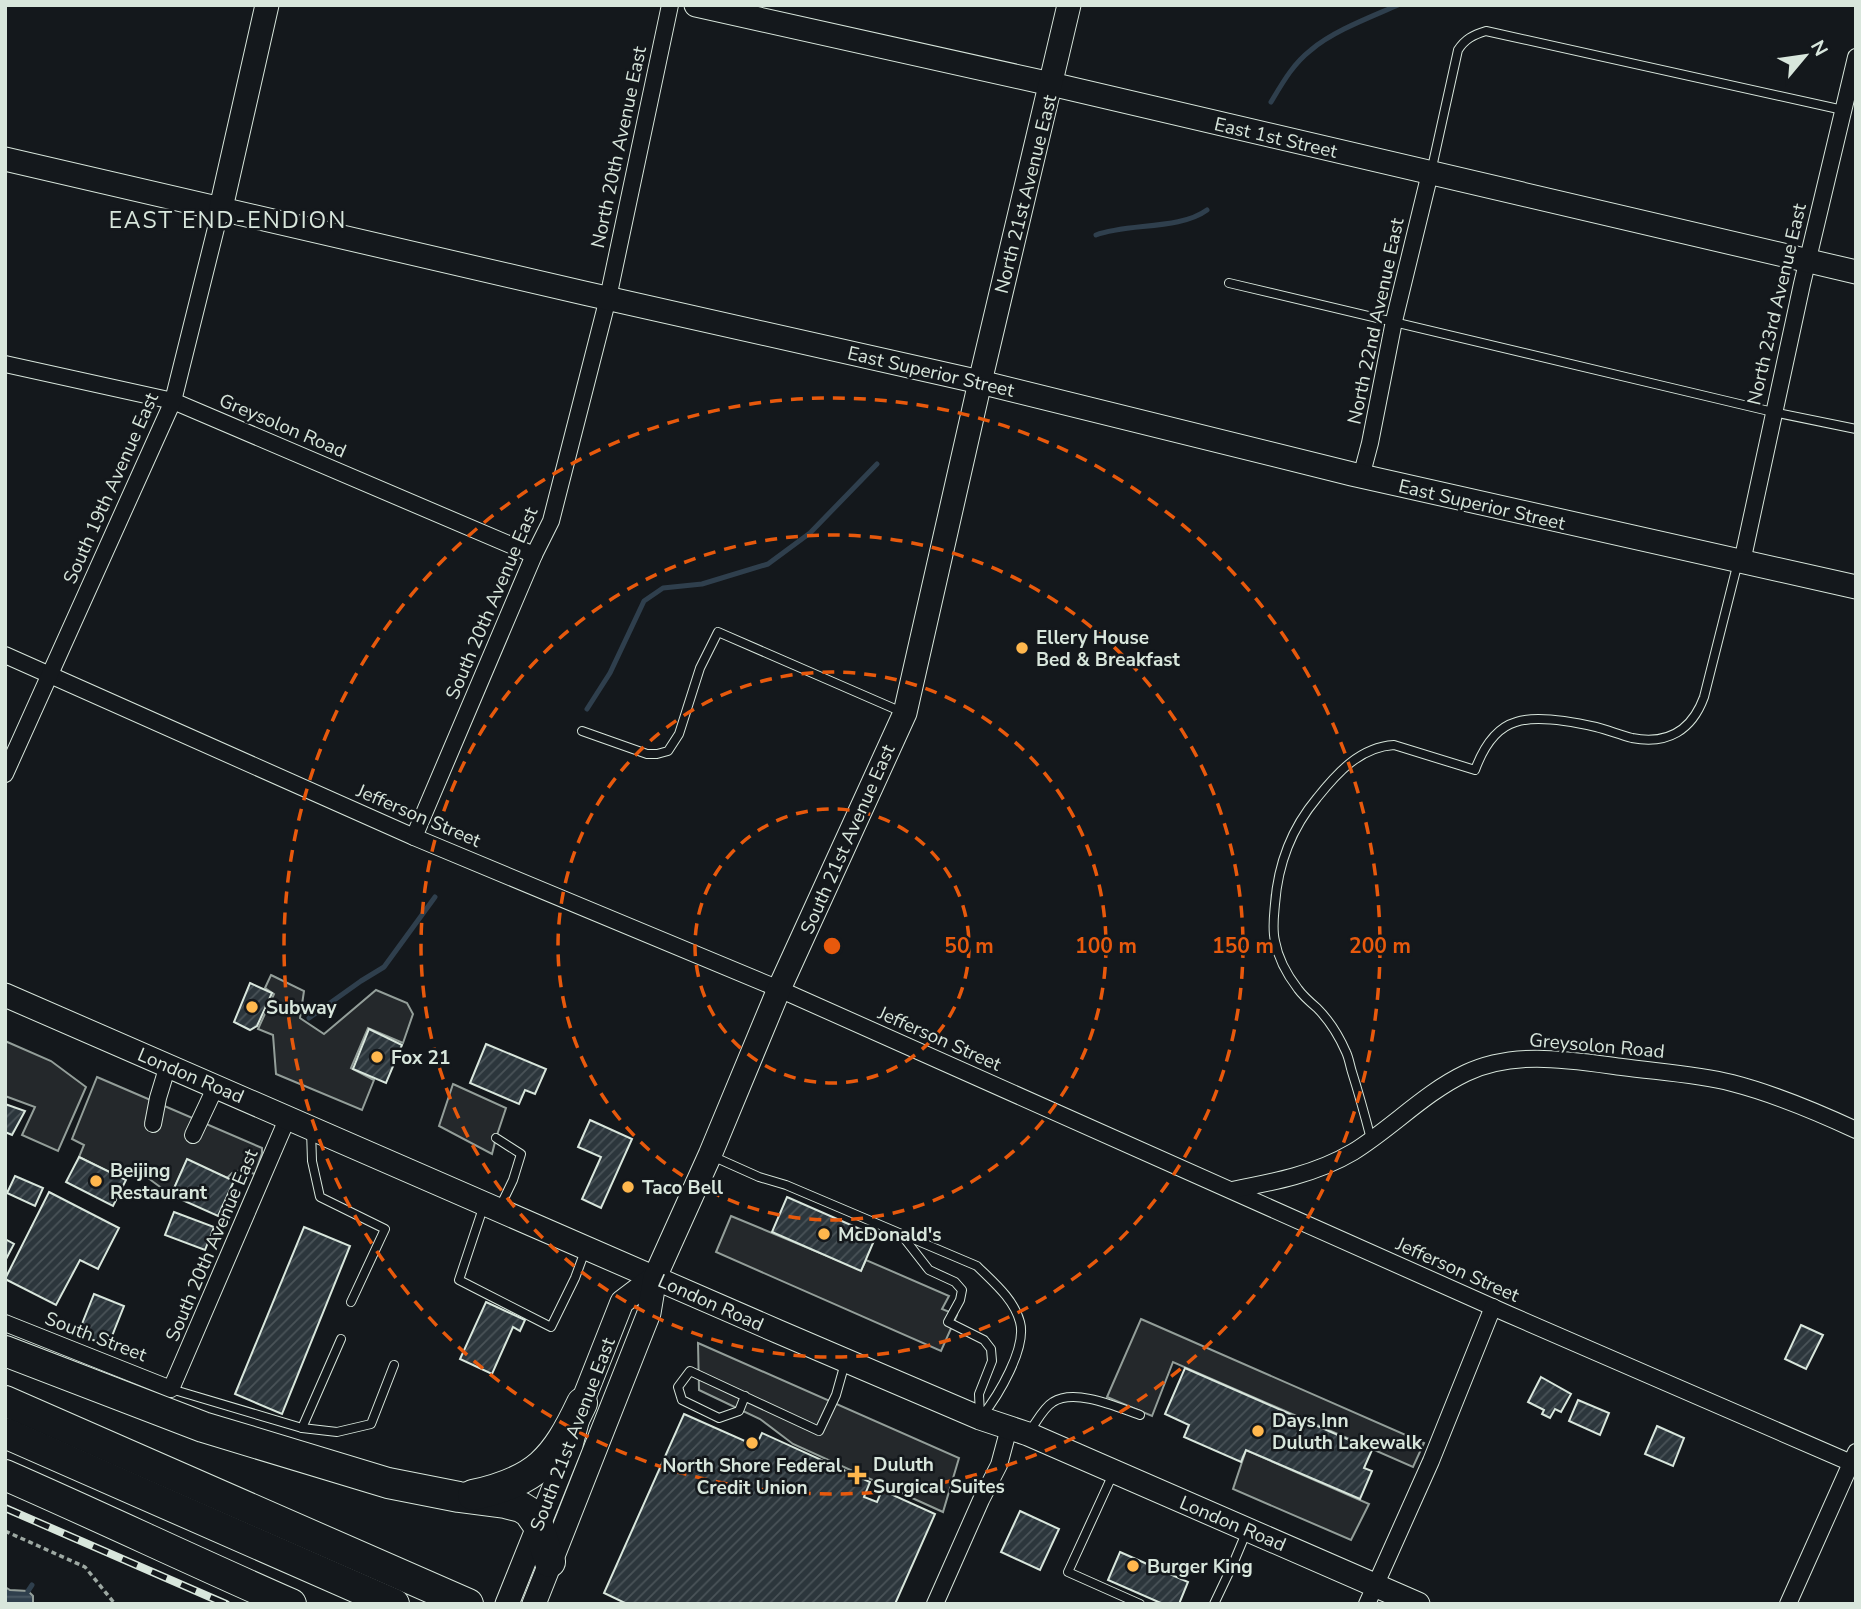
<svg xmlns="http://www.w3.org/2000/svg" width="1861" height="1609" font-family="'Nunito Sans',sans-serif">
  <style>
    .parking { fill: #24282b; stroke: #939e99; stroke-width: 2 }
    .water { fill: url(#water-rules); stroke: #939e99; stroke-width: 2 }
    .lines { fill: none; stroke-linecap: round; stroke-linejoin: round }
    .stream { stroke: #2f3f4d; stroke-width: 5 }
    .building { fill: url(#building-hatch); stroke: #d8e6dc; stroke-width: 2 }
    .lane-casing { stroke: #d8e6dc; stroke-width: 10 }
    .street-casing { stroke: #d8e6dc; stroke-width: 18 }
    .secondary-casing { stroke: #d8e6dc; stroke-width: 25 }
    .highway-casing { stroke: #d8e6dc; stroke-width: 32 }
    .path { stroke: #9da8a2; stroke-width: 3.5; stroke-dasharray: 5 3.5; stroke-linecap: butt }
    .lane { stroke: #14181c; stroke-width: 8 }
    .street { stroke: #14181c; stroke-width: 16 }
    .secondary { stroke: #14181c; stroke-width: 23 }
    .highway { stroke: #14181c; stroke-width: 30 }
    .rail-casing { stroke: #d8e6dc; stroke-width: 8 }
    .rail { stroke: #14181c; stroke-width: 5; stroke-dasharray: 16; stroke-linecap: butt }
    .ring { fill: none; stroke: #e8590c; stroke-width: 3.5; stroke-dasharray: 12 9 }
    .poi-dot { fill: #ffb74d; stroke: #14181c; stroke-width: 2.5 }
    .labels { text-anchor: middle; stroke-width: 5; stroke-linejoin: round; paint-order: stroke }
    .street-label { font-size: 19px; fill: #d8e6dc; stroke: #14181c }
    .poi-label { font-size: 19px; font-weight: bold; fill: #d8e6dc; stroke: #14181c; text-anchor: start }
    .quarter-label { font-size: 23px; letter-spacing: 2px; fill: #d8e6dc; stroke: #14181c }
    .centre { fill: #e8590c; stroke: #14181c; stroke-width: 3.5 }
    .ring-label { font-size: 21px; text-anchor: middle; font-weight: bold; fill: #e8590c; stroke: #14181c; stroke-width: 5; stroke-linejoin: round; paint-order: stroke }
  </style>
  <defs>
    <pattern id="water-rules" width="6" height="5" patternUnits="userSpaceOnUse" patternTransform="scale(1.75)"><rect width="6" height="5" fill="#2f3f4d"/><path d="M0 2.5h6" fill="none" stroke="#4c5b66"/></pattern>
    <pattern id="building-hatch" width="6" height="6" patternUnits="userSpaceOnUse" patternTransform="scale(1.75)"><rect width="6" height="6" fill="#2c363c"/><path d="M-1 1l2-2M0 6l6-6M5 7l2-2" fill="none" stroke="#4a5358"/></pattern>
  </defs>
  <rect width="100%" height="100%" fill="#14181c"/>
  <g class="parking">
    <polygon points="271,975 304,991 300,1018 324,1034 376,990 407,1003 413,1014 403,1043 368,1028 351,1068 374,1080 362,1110 276,1074 273,1035 258,1029 274,994 265,988"/>
    <polygon points="5,1041 51,1061 86,1087 58,1151 22,1135 35,1107 5,1096"/>
    <polygon points="97,1077 262,1148 262,1153 255,1174 240,1170 232,1173 227,1178 187,1160 171,1195 144,1175 126,1167 121,1178 79,1157 84,1145 72,1139"/>
    <polygon points="453,1084 506,1108 496,1138 492,1154 439,1126"/>
    <polygon points="731,1216 861,1270 866,1260 949,1296 942,1309 957,1315 941,1351 716,1252"/>
    <polygon points="1141,1319 1424,1443 1413,1467 1173,1362 1152,1416 1107,1397"/>
    <polygon points="698,1343 959,1458 943,1512 793,1444 760,1419 699,1390"/>
    <polygon points="1246,1450 1369,1504 1351,1540 1233,1489"/>
  </g>
  <polygon class="water" points="5,1587 10,1590 28,1591 33,1596 33,1604 5,1604"/>
  <g class="lines">
    <g class="stream">
      <path d="M1271 102C1283 82 1293 64 1311 50 1333 31 1371 17 1398 5"/>
      <path d="M1096 235C1127 223 1180 230 1207 210"/>
      <polyline points="587,709 610,673 644,601 663,588 702,584 768,564 810,533 877,464"/>
      <polyline points="309,1018 361,981 384,967 435,897"/>
      <polyline points="28,1591 32,1585"/>
    </g>
  </g>
  <g class="building">
    <polygon points="250,983 272,993 257,1026 250,1030 234,1022"/>
    <polygon points="369,1029 402,1045 386,1083 353,1069"/>
    <polygon points="486,1044 546,1069 535,1094 525,1090 519,1104 470,1083"/>
    <polygon points="5,1104 25,1111 12,1135 5,1132"/>
    <polygon points="590,1120 632,1139 601,1208 582,1199 601,1157 578,1147"/>
    <polygon points="79,1157 126,1180 113,1206 66,1182"/>
    <polygon points="187,1159 234,1181 218,1216 171,1195"/>
    <polygon points="15,1176 43,1188 35,1206 7,1193"/>
    <polygon points="49,1192 119,1228 98,1269 80,1260 56,1305 5,1279"/>
    <polygon points="787,1197 876,1236 861,1271 772,1232"/>
    <polygon points="174,1212 214,1227 205,1250 165,1235"/>
    <polygon points="304,1227 350,1246 282,1414 235,1394"/>
    <polygon points="5,1239 14,1244 5,1261"/>
    <polygon points="94,1294 124,1306 108,1346 78,1334"/>
    <polygon points="486,1302 525,1320 520,1331 513,1327 492,1374 460,1359"/>
    <polygon points="1801,1325 1823,1335 1806,1369 1785,1359"/>
    <polygon points="1185,1368 1372,1450 1364,1468 1372,1471 1360,1499 1246,1450 1241,1462 1184,1437 1189,1425 1165,1414"/>
    <polygon points="1541,1377 1571,1394 1561,1412 1555,1409 1550,1418 1542,1414 1544,1410 1528,1402"/>
    <polygon points="1578,1400 1609,1413 1600,1435 1569,1421"/>
    <polygon points="684,1414 756,1446 762,1433 870,1482 864,1497 877,1502 882,1490 935,1514 895,1604 627,1604 604,1593"/>
    <polygon points="1657,1426 1684,1438 1673,1466 1645,1454"/>
    <polygon points="1020,1511 1059,1529 1040,1570 1001,1552"/>
    <polygon points="1120,1552 1188,1582 1179,1604 1163,1604 1108,1580"/>
  </g>
  <g class="lines">
    <g class="lane-casing">
      <g id="lane">
        <path d="M1431 172 1458 50C1465 39 1473 35 1486 31L1843 110"/>
        <polyline points="1229,283 1773,412 1856,429"/>
        <polyline points="582,731 647,754 657,754 668,751 679,734 700,668 718,632 902,712"/>
        <polyline points="311,1130 312,1161 320,1197 385,1229 351,1302"/>
        <polyline points="496,1138 521,1154 513,1180 500,1207"/>
        <path d="M1371 1139C1365 1116 1359 1094 1352 1072 1350 1066 1349 1058 1346 1052 1339 1036 1329 1020 1317 1008 1310 1002 1303 996 1298 989 1288 976 1278 958 1275 941 1272 929 1274 916 1275 904 1278 864 1291 829 1317 798 1337 773 1360 747 1394 745L1475 770C1482 751 1495 728 1516 722 1537 715 1574 722 1596 727 1608 730 1620 735 1632 738 1668 745 1692 730 1704 697L1738 562"/>
        <path d="M712 1156 759 1177 786 1185 977 1266C993 1282 1014 1299 1020 1322 1027 1348 998 1396 982 1416"/>
        <polyline points="484,1205 459,1280 551,1327 575,1278 585,1251"/>
        <polyline points="904,1238 929,1270 955,1282 962,1290 960,1300 948,1322 984,1340 991,1349 992,1361 979,1394 980,1415"/>
        <polyline points="171,1389 302,1428 341,1339"/>
        <polyline points="745,1396 739,1411 719,1418 682,1400 678,1387 690,1371 819,1431 836,1395 845,1363"/>
        <polyline points="302,1428 337,1432 371,1424 394,1365"/>
        <path d="M1029 1432C1036 1423 1043 1408 1053 1402 1075 1388 1117 1407 1140 1415"/>
        <polyline points="1113,1474 1068,1572 1140,1604"/>
        <polyline points="1214,1604 1233,1564 1246,1533"/>
      </g>
    </g>
    <g class="street-casing">
      <g id="street">
        <polyline points="5,364 173,401 534,555"/>
        <polyline points="1361,477 1370,443 1394,321 1430,173"/>
        <polyline points="1742,562 1802,284 1856,57"/>
        <polyline points="5,655 414,837 779,989 1508,1314 1856,1465"/>
        <polyline points="5,774 173,401 221,208"/>
        <polyline points="414,837 534,555 551,521 608,298 670,5"/>
        <polyline points="153,1124 158,1098 168,1065"/>
        <polyline points="193,1135 216,1086"/>
        <path d="M1232 1190C1274 1182 1316 1174 1353 1152 1392 1128 1424 1093 1466 1073 1514 1050 1570 1060 1622 1067 1659 1072 1696 1074 1732 1083 1775 1094 1815 1111 1856 1130"/>
        <polyline points="5,1323 171,1389 288,1117"/>
        <polyline points="935,1604 981,1500 999,1465 1009,1428"/>
        <polyline points="1367,1604 1431,1461 1493,1307"/>
        <polyline points="1788,1604 1856,1452"/>
      </g>
    </g>
    <g class="secondary-casing">
      <g id="secondary">
        <polyline points="696,5 1051,84 1856,272"/>
        <polyline points="5,159 584,293 980,382 1352,474 1856,587"/>
        <polyline points="221,208 267,5"/>
        <polyline points="5,995 779,1332 980,1418 1028,1434 1418,1604"/>
        <polyline points="507,1604 571,1445 582,1403 622,1302 655,1277"/>
        <polyline points="534,1604 649,1313 655,1277 710,1155 779,989 905,713 980,382 1069,5"/>
      </g>
    </g>
    <g class="highway-casing">
      <g id="highway">
        <polyline points="5,1351 203,1427 388,1483 459,1497 505,1503 521,1507 529,1512 538,1525 550,1562"/>
        <polyline points="5,1401 468,1604"/>
        <polyline points="5,1433 394,1604"/>
        <path d="M5 1475C101 1517 195 1562 291 1604"/>
        <path d="M473 1495C537 1481 555 1460 582 1403"/>
      </g>
    </g>
    <polyline class="path" points="5,1531 85,1567 115,1604"/>
    <use href="#lane" class="lane"/>
    <use href="#street" class="street"/>
    <use href="#secondary" class="secondary"/>
    <use href="#highway" class="highway"/>
    <g class="rail-casing">
      <polyline id="rail" points="5,1508 226,1604"/>
    </g>
    <use href="#rail" class="rail"/>
  </g>
  <g class="ring">
    <circle cx="832" cy="946" r="137"/>
    <circle cx="832" cy="946" r="274"/>
    <circle cx="832" cy="946" r="411"/>
    <circle cx="832" cy="946" r="548"/>
  </g>
  <g class="poi-dot">
    <circle cx="1022" cy="648" r="7"/>
    <circle cx="252" cy="1007" r="7"/>
    <circle cx="377" cy="1057" r="7"/>
    <circle cx="96" cy="1181" r="7"/>
    <circle cx="628" cy="1187" r="7"/>
    <circle cx="824" cy="1234" r="7"/>
    <circle cx="1258" cy="1431" r="7"/>
    <circle cx="752" cy="1443" r="7"/>
    <path d="M853.5 1464.5h7v7h7v7h-7v7h-7v-7h-7v-7h7z"/>
    <circle cx="1133" cy="1566" r="7"/>
  </g>
  <g class="labels">
    <g class="street-label">
      <text transform="translate(1276 137) rotate(13)" y="7">East 1st Street</text>
      <text transform="translate(618 147) rotate(-78)" y="7">North 20th Avenue East</text>
      <text transform="translate(1025 194) rotate(-76)" y="7">North 21st Avenue East</text>
      <text transform="translate(1776 304) rotate(-77)" y="7">North 23rd Avenue East</text>
      <text transform="translate(1375 321) rotate(-78)" y="7">North 22nd Avenue East</text>
      <text transform="translate(931 371) rotate(13)" y="7">East Superior Street</text>
      <text transform="translate(283 425) rotate(23)" y="7">Greysolon Road</text>
      <text transform="translate(110 488) rotate(-66)" y="7">South 19th Avenue East</text>
      <text transform="translate(1482 504) rotate(13)" y="7">East Superior Street</text>
      <text transform="translate(491 603) rotate(-67)" y="7">South 20th Avenue East</text>
      <text transform="translate(419 815) rotate(23)" y="7">Jefferson Street</text>
      <text transform="translate(847 839) rotate(-66)" y="7">South 21st Avenue East</text>
      <text transform="translate(940 1038) rotate(24)" y="7">Jefferson Street</text>
      <text transform="translate(1597 1045) rotate(5)" y="7">Greysolon Road</text>
      <text transform="translate(191 1075) rotate(23)" y="7">London Road</text>
      <text transform="translate(211 1245) rotate(-67)" y="7">South 20th Avenue East</text>
      <text transform="translate(1458 1269) rotate(24)" y="7">Jefferson Street</text>
      <text transform="translate(711 1302) rotate(24)" y="7">London Road</text>
      <text transform="translate(96 1336) rotate(21)" y="7">South Street</text>
      <text transform="translate(572 1434) rotate(-69)" y="7">South 21st Avenue East</text>
      <text transform="translate(1233 1523) rotate(23)" y="7">London Road</text>
    </g>
    <g class="poi-label">
      <text x="1036" y="644">Ellery House<tspan x="1036" dy="22">Bed &amp; Breakfast</tspan></text>
      <text x="266" y="1014">Subway</text>
      <text x="391" y="1064">Fox 21</text>
      <text x="110" y="1177">Beijing<tspan x="110" dy="22">Restaurant</tspan></text>
      <text x="642" y="1194">Taco Bell</text>
      <text x="838" y="1241">McDonald's</text>
      <text x="1272" y="1427">Days Inn<tspan x="1272" dy="22">Duluth Lakewalk</tspan></text>
      <text x="873" y="1471">Duluth<tspan x="873" dy="22">Surgical Suites</tspan></text>
      <text x="752" y="1472" text-anchor="middle">North Shore Federal<tspan x="752" dy="22">Credit Union</tspan></text>
      <text x="1147" y="1573">Burger King</text>
    </g>
    <g class="quarter-label">
      <text x="228" y="228">EAST END-ENDION</text>
    </g>
  </g>
  <circle cx="832" cy="946" r="10" class="centre"/>
  <g class="ring-label">
    <text x="969" y="953">50 m</text>
    <text x="1106" y="953">100 m</text>
    <text x="1243" y="953">150 m</text>
    <text x="1380" y="953">200 m</text>
  </g>
  <rect width="1861" height="1609" fill="none" stroke="#d8e6dc" stroke-width="14"/>
  <g transform="translate(1805 56) rotate(61)" stroke="#14181c" stroke-width="5" paint-order="stroke">
  <path d="M0-5L12 26L0 18L-12 26Z" fill="#d8e6dc"/>
  <text y="-10" font-size="19" font-weight="bold" text-anchor="middle" fill="#d8e6dc">N</text>
  </g>
</svg>
